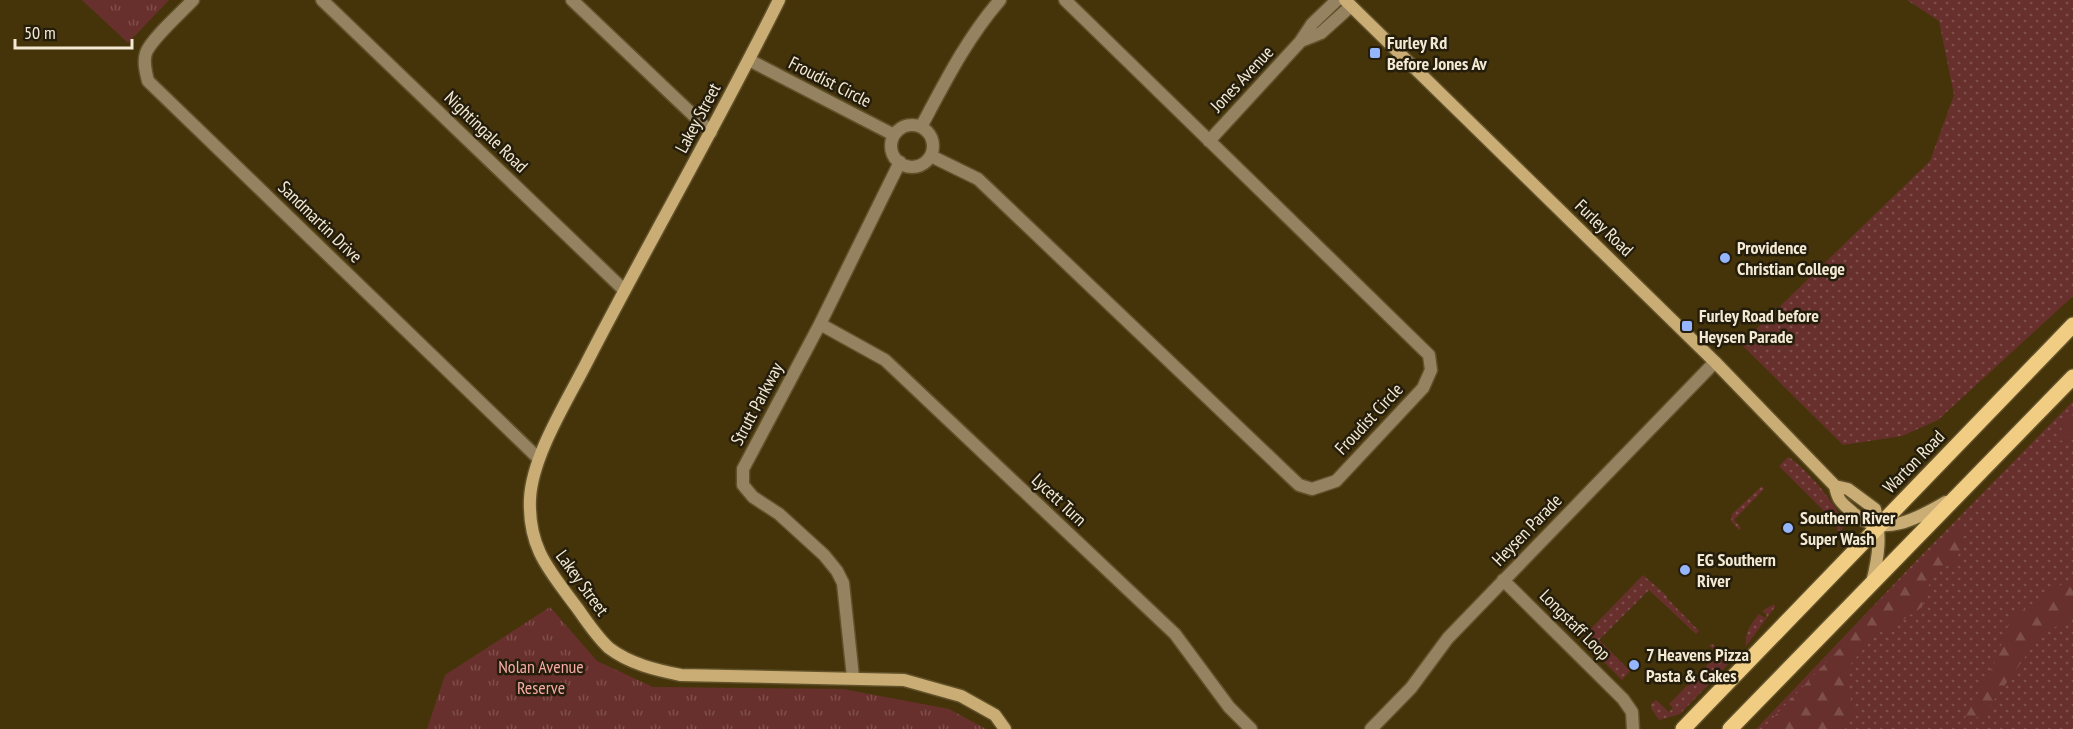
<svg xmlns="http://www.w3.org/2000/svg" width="2073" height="729" viewBox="0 0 2073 729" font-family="'PT Sans Narrow',sans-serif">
  <defs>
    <pattern id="grass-dots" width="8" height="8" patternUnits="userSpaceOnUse" patternTransform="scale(1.5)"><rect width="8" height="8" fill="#68302d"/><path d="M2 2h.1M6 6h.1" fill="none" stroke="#7e4e4b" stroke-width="1.8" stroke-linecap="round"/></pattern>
    <pattern id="forest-firs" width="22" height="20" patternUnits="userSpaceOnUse" patternTransform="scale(1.5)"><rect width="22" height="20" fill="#68302d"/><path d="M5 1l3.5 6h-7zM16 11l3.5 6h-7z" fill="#7e4e4b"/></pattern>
    <pattern id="park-tufts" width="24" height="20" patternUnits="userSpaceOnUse" patternTransform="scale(1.5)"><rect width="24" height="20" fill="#68302d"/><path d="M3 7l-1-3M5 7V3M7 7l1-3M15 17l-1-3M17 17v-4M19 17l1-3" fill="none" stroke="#7e4e4b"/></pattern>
  </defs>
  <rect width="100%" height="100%" fill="#45340a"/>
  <!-- grass -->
  <path fill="url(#grass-dots)" d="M1907,0h166v296l-135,124 -36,16 -59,9 -102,-101 189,-183 24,-66 -15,-74z
    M2073,401v328h-317l157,-165z
    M1788,457c14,7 51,49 54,65 1,5 0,10 -2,14l-5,-14 -56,-56z
    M1762,486l2,3 -30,31 7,8 -2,2 -8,-9 1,-7z
    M1643,575l24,21v2l32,33 -3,3 -47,-44 -50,50 31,31 -8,9 -41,-41z
    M1774,604l1,3 -29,39c-2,-13 5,-22 13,-32l6,4 2,-3 -5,-4z
    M1712,644l12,9 5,10 -49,51 -21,6 -8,-12v-4l5,-4 13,12 4,-4 -4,-4 49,-50 -9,-9z"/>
  <!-- forest -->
  <path fill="url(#forest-firs)" d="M2073,414v20l-6,6 -9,1 4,-14z
    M1960,524l4,21 -10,17 -22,13 -10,32 -22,15 -23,12 -30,34v19l8,24 -10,18h-83z
    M2073,577v36l-38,30 -51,71 -13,6 -6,-2 29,-54 17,-46z"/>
  <!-- park -->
  <path fill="url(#park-tufts)" d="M82,0h87l-41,43z
    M550,607l47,54 56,26 190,2 106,20 37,20h-559l18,-54z"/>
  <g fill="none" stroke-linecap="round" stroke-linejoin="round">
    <!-- street casing -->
    <g stroke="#61512a" stroke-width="15">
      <path id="street" d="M193,0c-11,12 -42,39 -47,53 -3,9 0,20 2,28l390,377
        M322,0l302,290
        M572,0l139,132
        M1301,41l20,-8 30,-27
        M749,60l145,75
        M891 146a21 21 0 1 1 42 0a21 21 0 1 1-42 0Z
        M921,127c24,-45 46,-89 79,-127
        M1209,141l91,-99 12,-18 25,-24
        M931,156l47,23 321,306 13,4 24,-8 87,-93 8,-18 -2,-15 -364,-355
        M820,324l65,36 290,274 54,73 22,22
        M1503,580l120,119 9,13 1,17
        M853,677l-10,-94 -6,-12 -13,-16 -45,-41 -26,-17 -10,-12v-16l77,-145 80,-162
        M1371,729l40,-41 37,-50 267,-276"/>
    </g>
    <!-- secondary casing -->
    <g stroke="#61512a" stroke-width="15">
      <path id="secondary" d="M779,0c-60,121 -128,238 -190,358 -20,40 -57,97 -59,141 -2,50 20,72 48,110 9,13 19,28 31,39 21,16 47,22 72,27l223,5 57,16 34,19 10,14
        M1345,0l370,362 120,124 13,3 27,20c6,26 4,47 -3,73
        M1835,486c3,15 6,16 17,26 29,27 65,7 94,-10"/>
    </g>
    <!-- primary casing -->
    <g stroke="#61512a" stroke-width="18">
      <path id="primary" d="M1683,729l390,-404
        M1730,729l343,-352"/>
    </g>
    <!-- street -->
    <use href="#street" stroke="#948260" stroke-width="12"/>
    <!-- secondary -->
    <use href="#secondary" stroke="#c9ad74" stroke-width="12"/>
    <!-- primary -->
    <use href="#primary" stroke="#f1cd83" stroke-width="15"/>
  </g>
  <!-- markers -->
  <g fill="#95b6fd" stroke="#251d0c" stroke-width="2">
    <rect x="1369" y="47" width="12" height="12" rx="3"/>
    <circle cx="1725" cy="258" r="6"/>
    <rect x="1681" y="320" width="12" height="12" rx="3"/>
    <circle cx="1788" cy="528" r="6"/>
    <circle cx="1685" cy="570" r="6"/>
    <circle cx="1634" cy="665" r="6"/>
  </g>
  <g text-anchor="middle" stroke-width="5" stroke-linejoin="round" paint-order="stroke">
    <!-- poi labels -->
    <g font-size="18" font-weight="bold" fill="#f4ead4" stroke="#251d0c" text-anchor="start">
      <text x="1387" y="49">Furley Rd<tspan x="1387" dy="21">Before Jones Av</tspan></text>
      <text x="1737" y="254">Providence<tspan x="1737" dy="21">Christian College</tspan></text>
      <text x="1699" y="322">Furley Road before<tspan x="1699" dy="21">Heysen Parade</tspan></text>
      <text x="1800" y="524">Southern River<tspan x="1800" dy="21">Super Wash</tspan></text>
      <text x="1697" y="566">EG Southern<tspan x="1697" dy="21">River</tspan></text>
      <text x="1646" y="661">7 Heavens Pizza<tspan x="1646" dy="21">Pasta &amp; Cakes</tspan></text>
    </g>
    <!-- street labels -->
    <g font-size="18" fill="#f4ead4" stroke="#251d0c">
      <text transform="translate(1242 79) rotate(-47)" y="6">Jones Avenue</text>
      <text transform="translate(830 82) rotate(27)" y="6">Froudist Circle</text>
      <text transform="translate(698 118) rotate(-62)" y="6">Lakey Street</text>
      <text transform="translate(486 132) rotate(44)" y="6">Nightingale Road</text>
      <text transform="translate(320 222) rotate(44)" y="6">Sandmartin Drive</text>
      <text transform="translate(1604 228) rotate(44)" y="6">Furley Road</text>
      <text transform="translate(757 404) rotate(-62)" y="6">Strutt Parkway</text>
      <text transform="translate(1369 419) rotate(-47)" y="6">Froudist Circle</text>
      <text transform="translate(1914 462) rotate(-46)" y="6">Warton Road</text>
      <text transform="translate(1059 500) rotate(43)" y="6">Lycett Turn</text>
      <text transform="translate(1527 530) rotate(-46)" y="6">Heysen Parade</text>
      <text transform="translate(582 583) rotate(54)" y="6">Lakey Street</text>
      <text transform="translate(1575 625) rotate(45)" y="6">Longstaff Loop</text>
    </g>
    <!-- park labels -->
    <g font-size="18" fill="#f7aba5" stroke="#251d0c">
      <text x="541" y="673">Nolan Avenue<tspan x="541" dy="21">Reserve</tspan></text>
    </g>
  </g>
  <!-- scale -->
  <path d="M15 39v9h117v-9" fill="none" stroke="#f4ead4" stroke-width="3"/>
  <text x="24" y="39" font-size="18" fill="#f4ead4" stroke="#251d0c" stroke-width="4.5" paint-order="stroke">50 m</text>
</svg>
